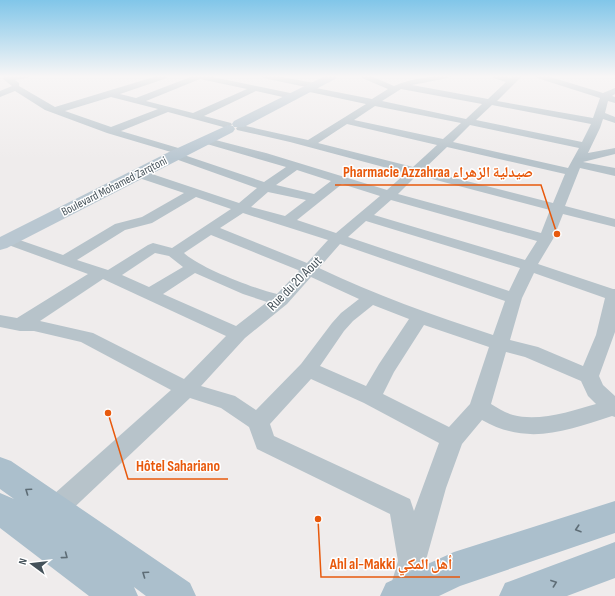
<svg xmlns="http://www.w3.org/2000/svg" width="615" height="596" viewBox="0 0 615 596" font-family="'Sofia Sans Condensed','Noto Naskh Arabic',sans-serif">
  <rect width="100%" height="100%" fill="#efecec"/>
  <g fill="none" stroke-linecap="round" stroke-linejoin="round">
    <!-- street -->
    <path fill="#b7c3ca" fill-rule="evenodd" d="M12,76h17l-1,2 -13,2 4,3v3l36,21 102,-31h11l-1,2 -47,16 16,4 57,-22h15l87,18 2,2 -2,2 -3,1 -36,-8 -52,25 27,7 1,2 -5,3 -59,-16 -47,19 64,19 2,2 -3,3 80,27 22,-15 -86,-25 -1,-2 5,-3 62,16 121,37 19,-17 -116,-31 -53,-12 -1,-2 5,-3 67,15 58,-36 -61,-13 -1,-2 2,-2 -43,-9 -1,-2h15l37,7 4,3 -2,2 56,11 16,-10 -26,-11 -1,-2h10l23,10c18,-8 39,-10 58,-10l-4,2 -36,7 76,14 18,-17 -13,-4 -1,-2h11l8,2 2,-2h9l-25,25 96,17 7,-20 -63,-20 -1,-2h11l56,17 12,-5v6l-3,2 3,1v6l-7,-2 -3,12 10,4v6l-12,-4 -3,9 -12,25 27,-5v6l-32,8 32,6v8l-35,-8 -15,38 50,13v8l-52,-13 -10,25 -15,25 75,25h2v43l-16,44 4,9 12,11v21l-3,-1c-47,15 -84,30 -130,4l-20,24 -16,44 -30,108 -28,-1 10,-34 -8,-47 -133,-65 -8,-22 -28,-19 -31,-10 -127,120 -9,4 -9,-4 -4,-8 4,-8 126,-112 -90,-48 -47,-11h-14l-20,-4v-12l17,3 71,-44 -85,-31 -2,-3 2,-3 5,-1 55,19 52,-31 27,-7 42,-24 -48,-16 -2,-3 2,-3 4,-1 99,33 18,-15 -87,-31 -2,-2 3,-3 -64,-19 -62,-23 -30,-19 -15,6v-6l12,-5 -9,-7 1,-2zM200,79l47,10 -54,24 -47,-12zM401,89l81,15 -16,15 -84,-18zM111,97l47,12 -47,18 -46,-16zM492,105l99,19 -9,18 -106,-22zM375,106l86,17 -18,16 -89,-19zM347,124l90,21 -24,22 -95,-24zM470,125l109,23 -11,20 -115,-26zM447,147l118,27 -12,29 -130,-33zM297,170l34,11 -17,13 -38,-9zM417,175l133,35 -9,23 -143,-39zM342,184l38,12 -44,37 -39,-13zM268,192l38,8 -21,16 -34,-9zM196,197l35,12 -59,39 -19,-5 -5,2 -40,25 -31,-10 48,-30 27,-7zM391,200l146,41 -12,19 -151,-45zM243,213l85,27 -21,23 -87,-35zM366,221l154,47 -11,23 -161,-54zM211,235l87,35 1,1 -22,23c-22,-5 -77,-26 -93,-41zM340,244l165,57 -12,34c-60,-20 -118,-40 -174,-67zM155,253l14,3 14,11 -34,20 -27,-12zM195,273l48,21 24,8 -31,24 -73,-32zM534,273l71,25 -9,37 -13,31 -45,-19 -28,-7 12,-42zM311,277l48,22 -18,14 -9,10 -31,41 -45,46 -21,-14 -34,-10 44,-48 42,-34zM103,279l123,57 -42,43 -91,-46 -53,-12zM373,305l36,14 -30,45 -13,22 -46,-20 24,-35 9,-10zM424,325l65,22 -19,57 -21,23 -66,-33 11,-22zM506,352l19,5 56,24 7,15 8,8c-24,7 -57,18 -83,11 -8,-2 -15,-7 -22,-11zM311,379l53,24 75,40 -25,68 -4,-12 -136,-63 -4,-12z"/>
    <!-- secondary -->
    <path fill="#b9c7d1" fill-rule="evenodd" d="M325,76h13l-1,2 -93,49h-10l-2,-3 2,-3z
      M228,125l5,1 2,3 -2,3 -226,116 -7,2v-13l169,-85z"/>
    <!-- primary -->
    <path fill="#abbfcc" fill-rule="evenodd" d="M0,457l11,4 179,122 6,13h-50l-12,-9 4,9h-49l-89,-68v-35l14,6 -14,-10z
      M615,501v32l-155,53 -21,10h-59l6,-13 68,-31z
      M615,542v36l-48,18h-68l6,-13z"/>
  </g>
  <!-- one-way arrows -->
  <defs><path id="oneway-chevron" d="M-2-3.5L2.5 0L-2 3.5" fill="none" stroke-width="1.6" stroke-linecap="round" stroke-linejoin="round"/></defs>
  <g stroke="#5e6d76">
    <use href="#oneway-chevron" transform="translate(28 491) rotate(-145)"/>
    <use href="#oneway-chevron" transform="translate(578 529) rotate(162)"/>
    <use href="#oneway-chevron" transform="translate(65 556) rotate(37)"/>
    <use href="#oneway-chevron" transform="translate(145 574) rotate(-145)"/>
    <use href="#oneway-chevron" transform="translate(554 583) rotate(-20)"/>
  </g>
  <!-- sky -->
  <linearGradient id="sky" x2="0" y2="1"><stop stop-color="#81c6e9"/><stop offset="0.48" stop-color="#f8f6f6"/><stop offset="1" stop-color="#f8f6f6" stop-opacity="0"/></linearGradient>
  <rect width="615" height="159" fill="url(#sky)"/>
  <g text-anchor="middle" stroke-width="3" stroke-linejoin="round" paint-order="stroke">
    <!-- far-street labels -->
    <g font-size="12" fill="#45525a" stroke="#fff">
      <text transform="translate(114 186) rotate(-27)" y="4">Boulevard Mohamed Zarqtoni</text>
    </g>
    <!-- street labels -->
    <g font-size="14" fill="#45525a" stroke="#fff">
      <text transform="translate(294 283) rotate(-45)" y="5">Rue du 20 Aout</text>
    </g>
  </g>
  <!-- callouts -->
  <path fill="none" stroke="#e8590c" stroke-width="1.5" d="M557 234L541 185H335M108 413L128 479H228M318 519L321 577H460"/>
  <g fill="#e8590c" stroke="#fff" stroke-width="1.5">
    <circle cx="557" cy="234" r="4"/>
    <circle cx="108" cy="413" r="4"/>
    <circle cx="318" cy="519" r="4"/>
  </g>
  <g font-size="15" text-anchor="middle" font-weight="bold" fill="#e8590c" stroke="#fff" stroke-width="3" stroke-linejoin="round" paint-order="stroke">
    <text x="438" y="177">Pharmacie Azzahraa صيدلية الزهراء</text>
    <text x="178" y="471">Hôtel Sahariano</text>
    <text x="391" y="569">Ahl al-Makki أهل المكي</text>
  </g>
  <!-- north arrow -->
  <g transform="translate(32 564) rotate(285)" stroke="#ffffff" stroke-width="3" paint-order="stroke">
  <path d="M0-3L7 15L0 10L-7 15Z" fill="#45525a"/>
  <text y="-6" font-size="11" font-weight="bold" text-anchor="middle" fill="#45525a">N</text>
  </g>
</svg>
